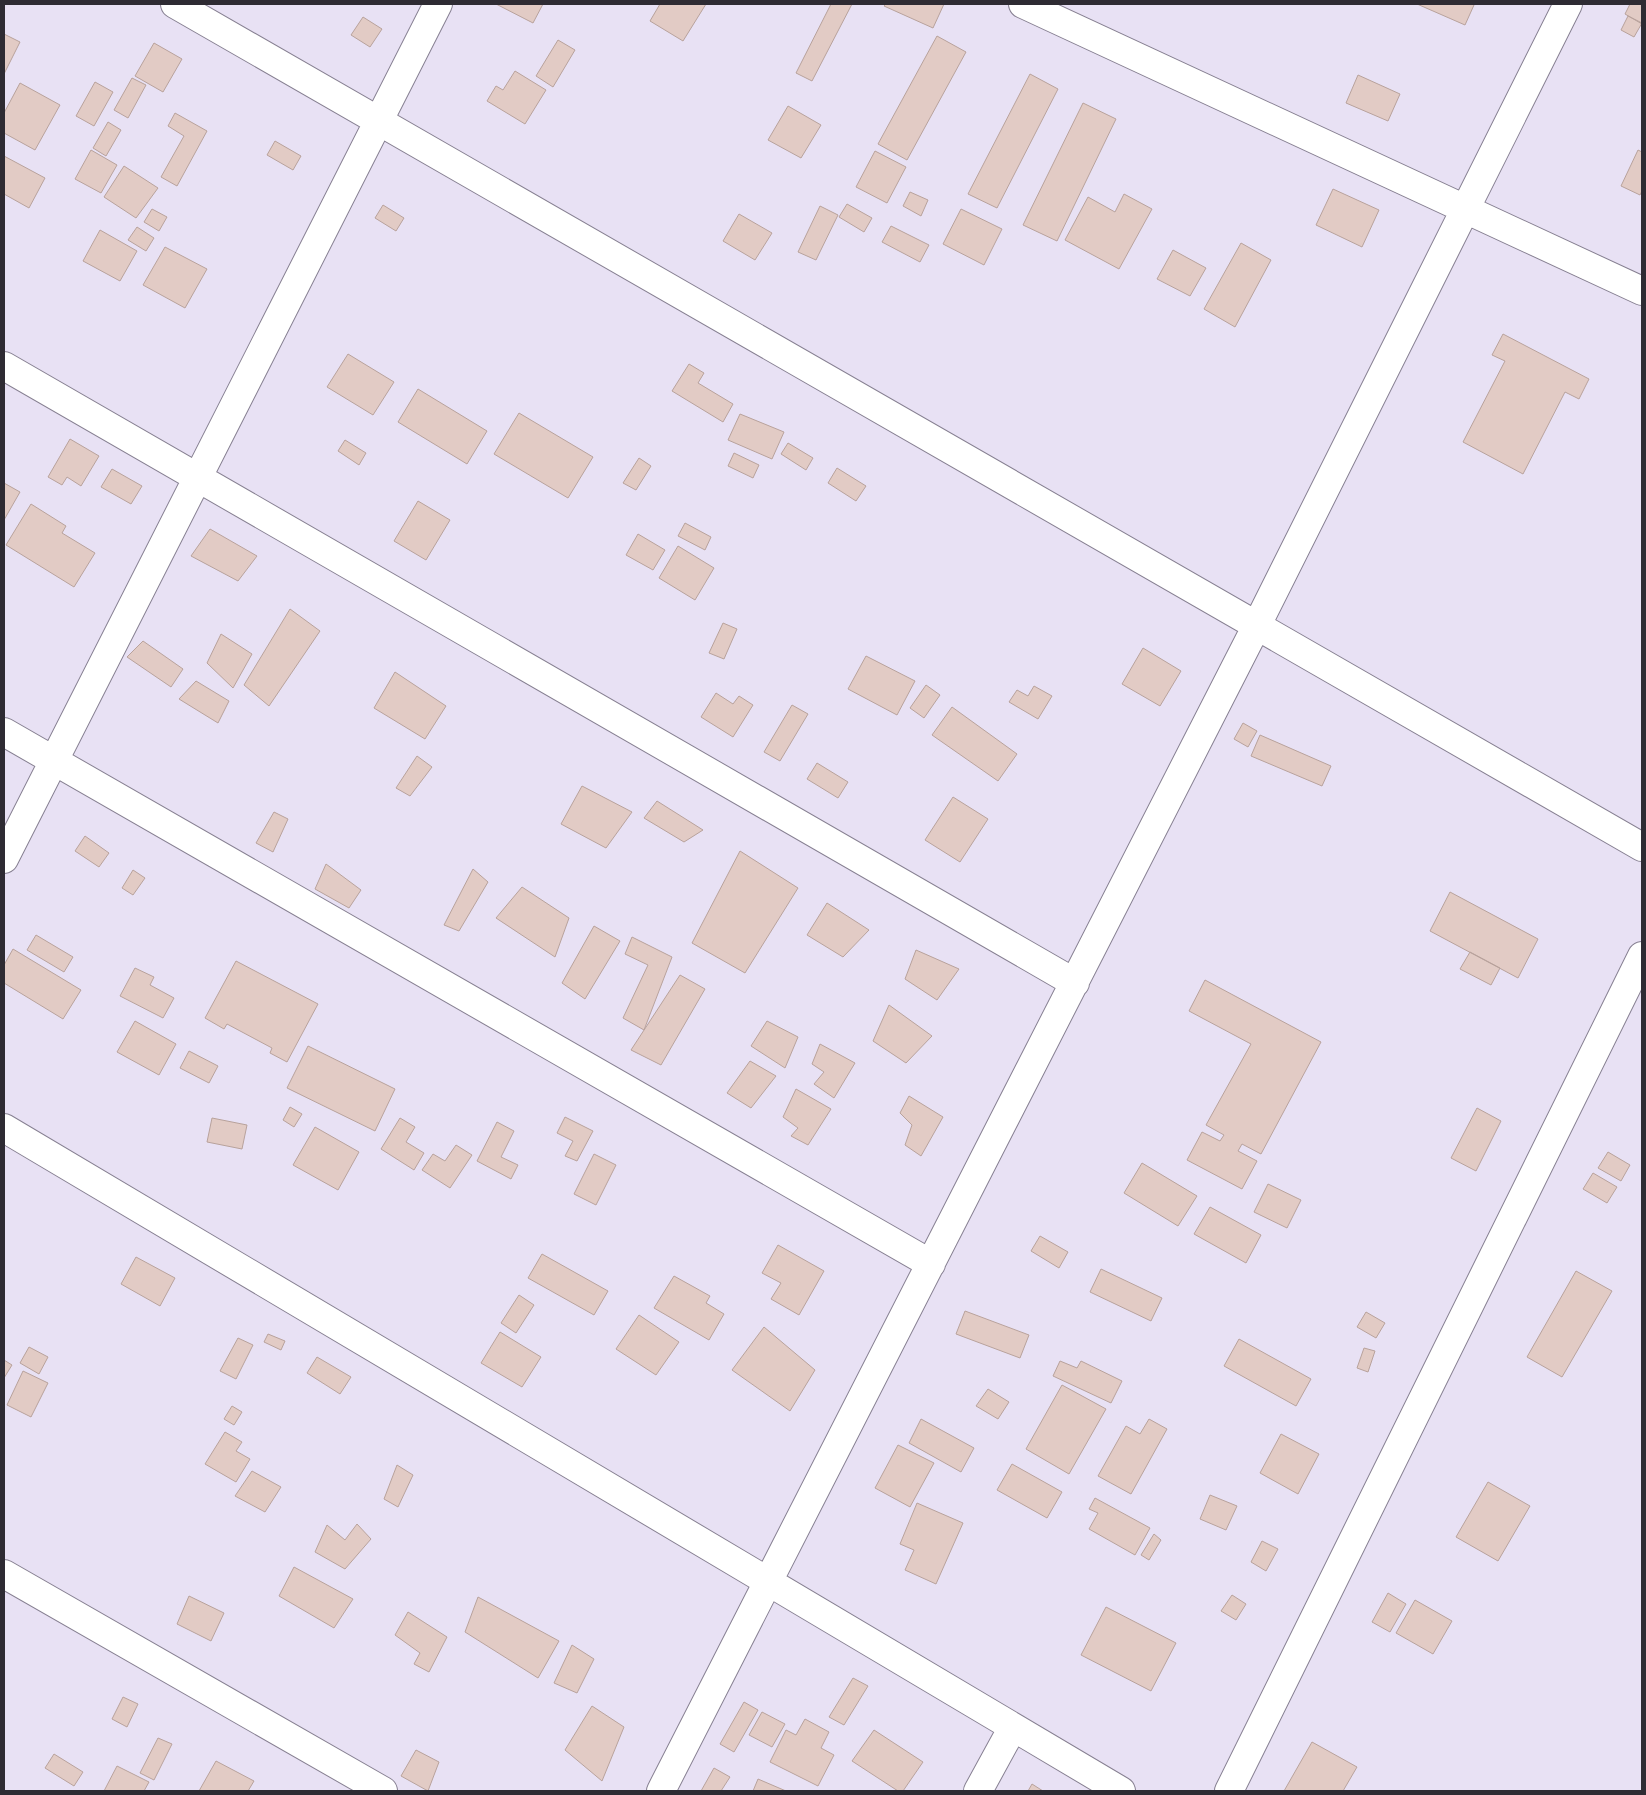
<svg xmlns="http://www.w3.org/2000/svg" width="1646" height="1795" viewBox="0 0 1646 1795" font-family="'Source Sans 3',sans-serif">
  <rect width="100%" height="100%" fill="#e8e1f4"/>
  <!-- building -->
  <path fill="#e2cbc5" stroke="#b8a29c" d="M496,4h47l-10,19z
    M660,4h46l-23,37 -33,-20z
    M831,4h21l-40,77 -16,-8z
    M886,4h58l-11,24 -49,-22z
    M1417,4h54l3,1 -9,20z
    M1630,4h12v20l-17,-10z
    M1628,16l14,7 -8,14 -13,-7z
    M363,17l19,12 -12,18 -19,-12z
    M4,34l16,8 -16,32z
    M937,36l29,16 -59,108 -29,-16z
    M558,40l17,10 -22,37 -17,-11z
    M154,43l28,16 -19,33 -28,-16z
    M515,71l31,19 -21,34 -38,-23 9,-15 7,4z
    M1030,74l28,15 -61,119 -29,-14z
    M1358,75l42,19 -12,27 -42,-18z
    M132,78l14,7 -18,33 -14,-8z
    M95,82l18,10 -19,34 -18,-10z
    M20,83l40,22 -25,45 -31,-17v-20z
    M1083,103l33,16 -59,122 -34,-16z
    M788,106l33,19 -20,33 -33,-18z
    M175,113l32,18 -30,55 -16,-9 23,-41 -16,-10z
    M108,122l13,8 -15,26 -13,-8z
    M275,141l26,15 -8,14 -26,-15z
    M91,150l26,15 -16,28 -26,-14z
    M1638,150l4,2v39l-2,4 -19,-9z
    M875,151l31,16 -19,36 -31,-16z
    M4,156l41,22 -16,30 -25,-14z
    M124,166l34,22 -22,30 -32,-21z
    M1333,189l46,21 -17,37 -46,-22z
    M910,192l18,8 -7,16 -18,-10z
    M1124,194l28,15 -33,60 -54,-29 23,-43 27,15z
    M847,204l25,14 -8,14 -25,-15z
    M383,205l21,13 -8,13 -21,-13z
    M820,206l18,9 -22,45 -18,-8z
    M152,209l15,8 -8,14 -15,-9z
    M961,209l41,20 -18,36 -41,-21z
    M739,214l33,19 -17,27 -32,-19z
    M891,226l38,19 -9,17 -38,-20z
    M137,227l17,11 -8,13 -18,-11z
    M100,230l37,21 -17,30 -37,-20z
    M1241,243l30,17 -36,67 -31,-18z
    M165,247l42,22 -22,39 -42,-23z
    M1173,250l33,18 -16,28 -33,-17z
    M1503,334l86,45 -10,20 -14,-7 -42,82 -60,-32 42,-81 -13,-6z
    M348,354l46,28 -21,33 -46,-28z
    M689,364l15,9 -6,10 35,21 -10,18 -51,-31z
    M418,389l69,42 -20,33 -69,-42z
    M519,413l74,44 -25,41 -74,-44z
    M740,414l44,18 -12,27 -44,-19z
    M70,439l29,17 -18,30 -14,-9 -5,8 -14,-8z
    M345,440l21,13 -7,12 -21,-14z
    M788,443l25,15 -7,12 -25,-16z
    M734,453l25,12 -6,13 -25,-12z
    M639,458l12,8 -15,24 -13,-7z
    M837,468l29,18 -10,15 -28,-18z
    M112,469l30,17 -11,18 -30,-17z
    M4,483l16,9 -16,28z
    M418,501l32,19 -24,40 -32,-19z
    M31,504l35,22 -4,7 33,20 -21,34 -68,-42z
    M685,523l26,14 -6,13 -27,-14z
    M210,529l47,27 -19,25 -47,-25z
    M638,534l27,16 -12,20 -27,-15z
    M678,546l36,22 -19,32 -36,-22z
    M290,609l30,22 -51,75 -25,-21z
    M723,623l14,6 -13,30 -15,-6z
    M221,634l31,20 -19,34 -26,-25z
    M143,641l40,28 -12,18 -44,-30z
    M1143,648l38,23 -21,35 -38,-22z
    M866,656l49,25 -18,34 -49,-26z
    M395,672l51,34 -21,33 -51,-31z
    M196,681l33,20 -11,22 -39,-24z
    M926,685l14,10 -16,23 -14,-10z
    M1034,686l18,10 -14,23 -29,-17 8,-12 11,6z
    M716,693l17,11 6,-8 14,9 -20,32 -32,-20z
    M792,705l16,9 -28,47 -16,-9z
    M952,707l65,47 -19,27 -66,-46z
    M1243,723l14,8 -9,16 -14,-8z
    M1260,735l71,31 -9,20 -71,-30z
    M417,756l15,11 -22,29 -14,-8z
    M817,763l31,19 -10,16 -31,-19z
    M582,786l50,26 -26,36 -45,-24z
    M953,797l35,22 -28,43 -35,-22z
    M657,801l46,29 -19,12 -40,-24z
    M274,812l14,7 -15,33 -17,-9z
    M85,836l24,17 -10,14 -24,-16z
    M740,851l58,37 -53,85 -53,-30z
    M326,864l35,26 -12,18 -34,-19z
    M473,869l15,13 -29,49 -15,-6z
    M133,870l12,8 -12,17 -11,-7z
    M522,887l47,31 -14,39 -59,-39z
    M1450,892l88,47 -20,39 -88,-47z
    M827,903l42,27 -26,27 -36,-22z
    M594,926l26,15 -35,58 -23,-16z
    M36,935l37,22 -9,15 -37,-22z
    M632,937l40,20 -28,73 -21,-12 25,-53 -23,-11z
    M13,949l68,41 -18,29 -59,-36v-18z
    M916,950l43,19 -22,31 -32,-21z
    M1470,952l30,16 -9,17 -31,-16z
    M236,961l82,43 -31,58 -17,-9 2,-5 -45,-24 -3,5 -19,-11z
    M135,968l19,9 -4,8 24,13 -11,20 -43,-22z
    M680,975l25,14 -44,76 -30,-15z
    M1205,980l116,62 -60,112 -19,-10 -4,7 19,10 -15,28 -55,-29 15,-28 18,9 4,-6 -18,-10 45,-81 -62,-33z
    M889,1005l43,31 -26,27 -33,-22z
    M135,1021l41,23 -17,31 -42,-23z
    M767,1021l31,16 -13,31 -34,-22z
    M820,1044l35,19 -21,35 -20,-14 10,-12 -12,-8z
    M308,1046l87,43 -20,42 -88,-43z
    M189,1051l29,15 -9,17 -29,-15z
    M750,1061l26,15 -25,32 -24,-15z
    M796,1089l35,20 -23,36 -17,-9 7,-8 -15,-11z
    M909,1096l34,21 -22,39 -16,-11 7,-20 -12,-12z
    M290,1107l12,7 -8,13 -11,-7z
    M1477,1108l24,13 -25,50 -25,-13z
    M565,1117l28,14 -16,30 -12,-5 8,-15 -16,-8z
    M212,1118l35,7 -5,24 -35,-7z
    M400,1118l15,9 -9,15 18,11 -10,17 -33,-21z
    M497,1122l17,9 -13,26 17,8 -7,14 -34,-18z
    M315,1127l44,25 -21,38 -45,-25z
    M456,1145l16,10 -22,33 -28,-18 11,-16 12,7z
    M1608,1152l22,13 -9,16 -23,-13z
    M594,1154l22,11 -20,40 -22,-11z
    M1142,1163l55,33 -19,30 -54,-33z
    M1593,1173l24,14 -10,16 -24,-14z
    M1268,1184l33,16 -14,28 -33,-16z
    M1210,1207l51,28 -15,28 -52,-29z
    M1040,1236l28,16 -9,16 -28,-17z
    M778,1245l46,26 -25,44 -28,-16 10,-16 -19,-10z
    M542,1254l66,37 -14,24 -66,-37z
    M136,1257l39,21 -15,28 -39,-22z
    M1101,1269l61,29 -11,23 -61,-29z
    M1576,1271l36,20 -50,86 -35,-20z
    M674,1276l36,20 -4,7 18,11 -15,26 -55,-32z
    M519,1295l15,10 -18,28 -15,-10z
    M965,1311l64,24 -9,23 -64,-24z
    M1366,1312l19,11 -9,15 -19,-11z
    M639,1315l40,27 -23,33 -40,-26z
    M764,1327l51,43 -25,41 -58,-41z
    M500,1332l41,25 -19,30 -41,-24z
    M268,1334l17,7 -4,9 -17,-8z
    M238,1338l15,7 -17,34 -16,-8z
    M1239,1339l72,40 -15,27 -72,-40z
    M29,1347l19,10 -9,17 -19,-11z
    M1364,1348l11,3 -7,21 -11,-4z
    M317,1357l34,20 -11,17 -33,-21z
    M4,1360l8,5 -8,13z
    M1060,1361l17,7 4,-7 41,20 -11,22 -58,-27z
    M23,1371l25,12 -17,34 -24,-12z
    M1062,1385l44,24 -37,65 -43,-25z
    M988,1389l21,13 -11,17 -22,-13z
    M232,1406l10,6 -8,13 -10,-6z
    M921,1419l53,29 -13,24 -52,-29z
    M1149,1419l18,10 -36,65 -33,-18 28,-50 14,8z
    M225,1432l17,10 -6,9 14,8 -14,23 -31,-18z
    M1281,1434l38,20 -21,40 -38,-21z
    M898,1445l36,18 -24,44 -35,-19z
    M1012,1464l50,28 -15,26 -50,-28z
    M397,1465l16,10 -15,32 -14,-8z
    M252,1471l29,16 -16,25 -30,-16z
    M1488,1482l42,24 -32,55 -42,-24z
    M1210,1495l27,11 -11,24 -26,-11z
    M1095,1498l55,30 -15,27 -46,-26 9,-16 -9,-4z
    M917,1503l46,20 -27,61 -31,-14 9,-20 -14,-6z
    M357,1524l14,15 -26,30 -30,-17 12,-27 18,15z
    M1154,1534l7,6 -12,20 -8,-5z
    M1262,1541l16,8 -12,22 -15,-9z
    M294,1567l59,32 -19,29 -55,-32z
    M1388,1593l18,11 -16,28 -18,-10z
    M1232,1595l14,9 -10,16 -15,-9z
    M189,1596l35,17 -13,28 -34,-17z
    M478,1597l81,44 -21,37 -73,-46z
    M1415,1600l37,21 -19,33 -37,-21z
    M1106,1607l70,36 -25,48 -70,-36z
    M408,1612l39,25 -18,35 -15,-8 6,-11 -25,-18z
    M572,1645l22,14 -17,34 -23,-10z
    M853,1678l15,8 -24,39 -15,-8z
    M123,1697l15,7 -11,23 -15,-8z
    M744,1702l14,8 -24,42 -14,-8z
    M592,1706l32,21 -22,54 -37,-31z
    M762,1712l23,12 -13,23 -23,-12z
    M805,1719l24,13 -8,16 13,7 -16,31 -48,-24 16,-32 10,5z
    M874,1730l49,32 -20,29h-5l-46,-30z
    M158,1738l14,6 -18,36 -14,-7z
    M1312,1742l45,25 -14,24h-59z
    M416,1750l23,12 -11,29 -27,-15z
    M54,1754l29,18 -9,14 -29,-18z
    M216,1761l38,20 -6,10h-49z
    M117,1766l32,16 -5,9h-40z
    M714,1768l16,9 -9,14h-20z
    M758,1779l28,12h-33z
    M1032,1784l11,7h-15z"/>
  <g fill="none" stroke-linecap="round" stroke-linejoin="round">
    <!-- minor casing -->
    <g stroke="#878092" stroke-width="30">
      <path id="minor" d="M175,4l1467,843
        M1023,4l619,287
        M4,366l1071,617
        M4,732l927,532
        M4,859l434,-855
        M4,1128l1117,663
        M4,1574l379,217
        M661,1791l596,-1166 311,-621
        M978,1791l35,-64
        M1229,1791l413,-835"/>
    </g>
    <!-- minor -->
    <use href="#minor" stroke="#fff" stroke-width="28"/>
  </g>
  <!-- border -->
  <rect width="1646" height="1795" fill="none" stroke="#2e2b33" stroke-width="10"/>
</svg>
